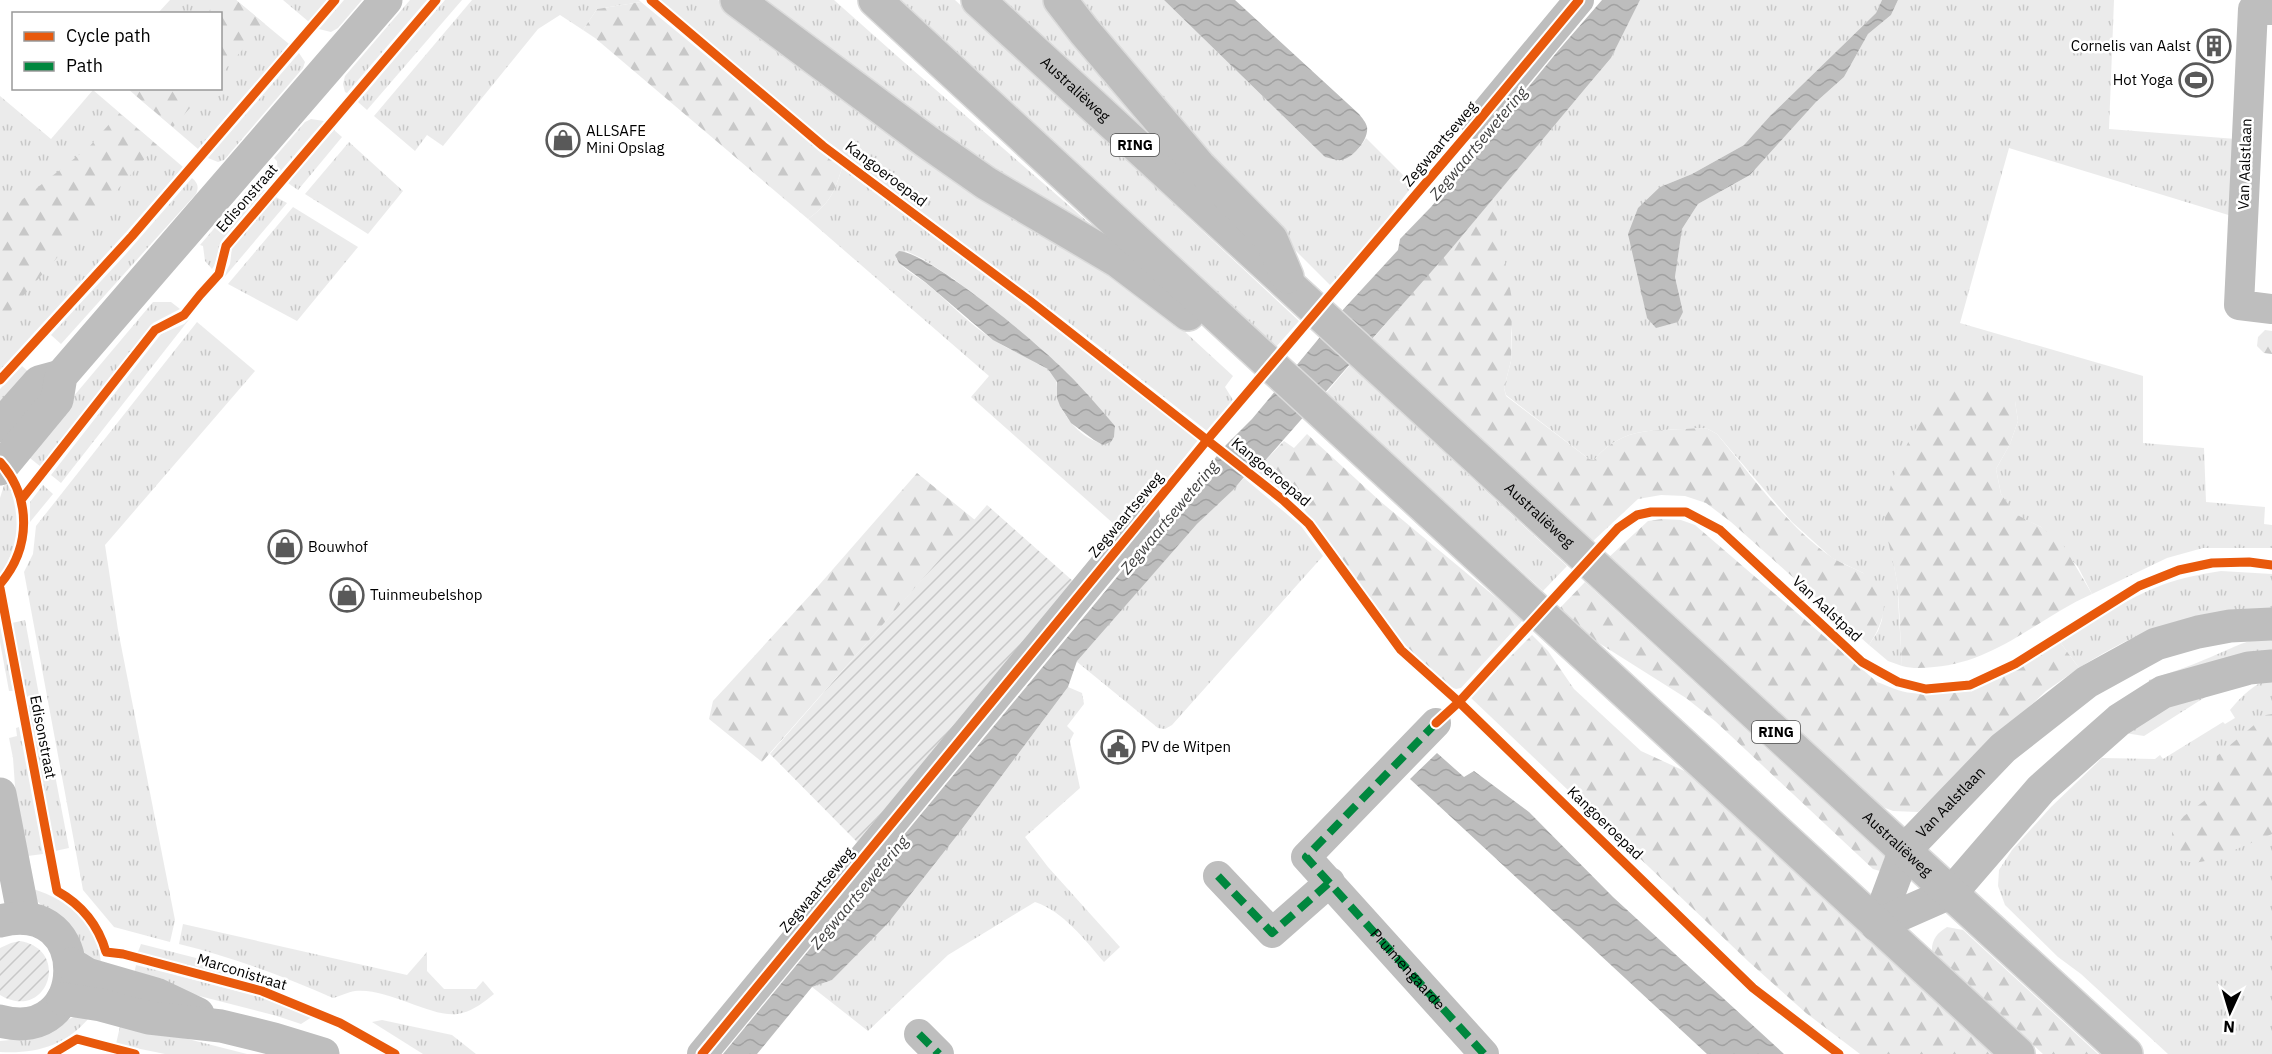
<svg xmlns="http://www.w3.org/2000/svg" width="2272" height="1054" viewBox="0 0 2272 1054" font-family="'IBM Plex Sans',sans-serif">
  <defs>
    <pattern id="grass-tufts" width="24" height="20" patternUnits="userSpaceOnUse" patternTransform="scale(1.5)"><rect width="24" height="20" fill="#ebebeb"/><path d="M3 7l-1-3M5 7V3M7 7l1-3M15 17l-1-3M17 17v-4M19 17l1-3" fill="none" stroke="#c8c8c8"/></pattern>
    <pattern id="forest-firs" width="22" height="20" patternUnits="userSpaceOnUse" patternTransform="scale(1.5)"><rect width="22" height="20" fill="#ebebeb"/><path d="M5 1l3.5 6h-7zM16 11l3.5 6h-7z" fill="#c8c8c8"/></pattern>
    <pattern id="garden-furrows" width="10" height="10" patternUnits="userSpaceOnUse" patternTransform="scale(1.5)"><rect width="10" height="10" fill="#ebebeb"/><path d="M-1 1l2-2M0 10L10 0M9 11l2-2" fill="none" stroke="#c8c8c8"/></pattern>
    <pattern id="water-waves" width="16" height="10" patternUnits="userSpaceOnUse" patternTransform="scale(1.5)"><rect width="16" height="10" fill="#bdbdbd"/><path d="M0 5q4-4 8 0t8 0" fill="none" stroke="#a1a1a1"/></pattern>
  </defs>
  <rect width="100%" height="100%" fill="#fff"/>
  <!-- grass -->
  <path fill="url(#grass-tufts)" fill-rule="evenodd" d="M170,0h66l53,44 -91,105 -70,-60 92,-1v-74l-62,-1z
    M283,0h44l-18,22z
    M344,0h18l-24,28 -7,4 -12,-3z
    M410,0h17l-80,93 -2,-1 -2,-8 2,-8z
    M445,0h17l-95,110 -9,-8z
    M472,0h167l2,2 -44,7 -14,21 -23,-15 -22,14 -95,117 -16,-11 -12,16 -41,-35z
    M659,0h59l241,177 149,90 62,51 63,58 -8,11 8,13 -26,31 -135,-106 -244,-183z
    M750,0h84l63,56 223,194 -127,-73z
    M895,0h60l344,321 -23,26z
    M1001,0h45l130,160z
    M1076,0h88l161,157c20,3 30,0 41,-19l47,47 -50,65 -33,35 -47,-47z
    M1640,0h242l-6,13 -106,103 -26,29 -52,29 -32,13 -18,107 5,24 36,-6 -8,-35 7,-48 16,-25 52,-29 66,-73 28,-25 24,-43 23,-19 7,-15h216l-5,129 127,10 -1,78 -226,-69 -49,175 183,53v67l61,5 2,54 59,5 -1,17 8,1v23h-69l-36,10 -75,36 -14,-27 -37,-40 -26,-12 -14,-21 -5,-25 14,-25 8,-23 -3,-20 -130,115 12,66 5,84 -14,-5 -19,-16 9,-14 4,-11 1,-18 -20,-29 -31,-15 -40,-36 -75,-88 -9,-5 -9,-1c-42,4 -75,-4 -105,32l-5,-1 -83,-64 -2,-7 7,-27 1,-28 -19,-135 118,-140z
    M299,53l6,9 -2,6 -79,92 -6,2 -10,-4z
    M93,90l90,77 -55,63 -128,140v-274l51,43z
    M311,119l13,2 -46,53 -1,-13 -3,-3 31,-36z
    M334,130l8,7 -44,53 -10,-7z
    M349,142l54,49 -35,43 -63,-40z
    M842,168l141,105 215,167 -74,93 -153,-136 18,-21 -181,-157c22,-16 26,-26 34,-51zM906,251l17,8 31,20 84,67 28,26 49,54 -1,11 -3,5c-20,6 -44,-20 -51,-37 -6,-14 2,-26 -13,-37 -17,-11 -37,-17 -53,-28 -24,-15 -45,-38 -67,-56 -10,-8 -24,-14 -31,-26z
    M192,178c6,5 7,9 4,16l-135,150 -10,-9 74,-80z
    M248,189l17,1 -43,50c-5,10 -4,22 -10,29l-7,-8 -2,-15 -3,-1z
    M276,197l11,6 -65,77 8,-16 2,-17z
    M293,207l65,40 -61,74 -69,-37z
    M153,302h18l9,7 -27,14 -112,144 -16,-13z
    M191,317l-130,166 -10,-8 110,-141 23,-10z
    M197,322l58,49 -150,174 13,85 57,290 -5,22 -56,-15 -31,-37 -59,-318 9,-18 3,-28z
    M1350,365l217,201 -24,25 -217,-198z
    M22,366l11,10 -33,40v-27z
    M1244,478l57,48 22,30 -151,169 -7,4 -7,-1 -82,-67 121,-137z
    M5,482h3c13,34 12,63 -8,94v-78z
    M43,485l10,9 -23,28v-20z
    M2221,571l51,3v39c-18,0 -38,-1 -56,1 -49,5 -95,27 -137,54l-19,-26c33,-19 66,-44 102,-57 19,-7 39,-11 59,-14z
    M25,620l14,75 -13,2 -14,-74z
    M0,626l13,65h-4l-9,-49z
    M2272,636v20l-121,28 -2,-4c19,-7 39,-13 57,-21 25,-10 38,-19 66,-23z
    M2272,678v376h-104l-87,-80 -23,-17 -53,-52 -7,-19 1,-16 13,-20 39,-43 51,-49 53,1 5,-4 3,4 60,-37 2,2 10,-6 -5,-8c12,-14 24,-27 42,-32z
    M1068,687l14,6 2,11 -17,22 7,7 -4,8 10,47 -55,49 23,30 72,80 -16,15c-20,-23 -40,-50 -69,-60l-87,53 -80,76 -56,-44 20,-7 130,-151z
    M2210,694l-66,42 -19,-3 51,-31z
    M41,702l28,146 -14,3 -27,-146z
    M19,727l24,127 -23,3 -7,-99 -4,-20 8,-2 -1,-8z
    M33,889c36,11 68,37 68,78l-12,-7 -12,-20 -41,-40z
    M183,924l224,51 20,-23v19l17,18h32l7,-8 11,13c-10,8 -20,16 -32,19 -27,8 -73,-26 -107,-22 -7,1 -15,5 -22,7 -50,-22 -101,-41 -154,-54z
    M141,944l63,16 61,19 -3,7 -124,-34z
    M136,965l125,32 51,20 -11,7 -24,-8 -144,-37z
    M87,1016l2,2c-24,28 -53,36 -89,34v-11l21,-2 53,-22z
    M382,1020l70,15 24,19h-53l-51,-32z
    M121,1022l126,32h-82l-49,-10z"/>
  <!-- forest -->
  <path fill="url(#forest-firs)" d="M219,0h17l29,24 -44,50 -1,-60 -13,-1z
    M641,2l201,166c-8,25 -12,35 -34,51l-213,-181 -12,-8 14,-21z
    M141,89v-1l66,1 -34,38 -38,-32z
    M119,113l38,32 -157,177v-105l89,-70z
    M1493,198l19,101 -1,62 -7,27 2,8 83,63 5,1c30,-36 63,-28 105,-32l9,1 9,5c34,41 70,92 113,122 16,12 39,14 50,33 10,18 -1,41 -11,56l-138,-123 -25,-19 -21,-7 -24,-1 -23,4 -47,44 -220,-202z
    M2265,330l7,1v23l-8,-1 -7,-7 1,-9z
    M1955,385l41,3 19,13 3,20 -8,23 -14,25 5,25 14,20 26,13 21,16 30,51c-54,24 -96,68 -158,73 -11,1 -21,2 -32,-1 -2,-28 -2,-56 -5,-83 -2,-20 -13,-50 -12,-68 3,-38 36,-113 70,-130z
    M1307,434l74,68 142,118 -62,68 -5,1 -8,-3 -44,-42 -101,-136 -51,-41 4,-4 6,1 22,-23 10,7z
    M917,473l58,47 -213,242 -53,-43 4,-18 100,-109z
    M1662,519l19,1 14,5 182,157c11,4 23,10 35,11 53,7 104,-27 148,-51l19,26 -33,23 -128,121 -25,-1 -13,-5 -272,-248 40,-37z
    M1585,582l300,275 -5,14 -7,-2 -158,-148 -29,-23 -103,-65 -24,-24z
    M1532,635l16,16 26,38 67,62 50,23 304,280h-135l-54,-41 -57,-51 -279,-265z
    M2272,714v120l-61,26 -17,3 -14,-3 -8,-10v-19l12,-15 20,-15 9,-11 4,-34 49,-41z
    M1947,927l16,3 135,124h-55l-111,-101c-1,-13 5,-20 15,-26z"/>
  <!-- garden -->
  <path fill="url(#garden-furrows)" d="M987,505l87,77 -217,260 -87,-88z
    M20,941c52,9 27,82 -20,54v-47l11,-5z"/>
  <!-- water -->
  <path fill="url(#water-waves)" d="M1164,0h71l124,114c3,4 7,8 8,13 2,12 -14,32 -27,33 -4,0 -10,-2 -15,-3z
    M1602,0h38l-29,58 -22,26 -143,171 -184,209 -6,-1 -23,27 -36,34 -120,137 -9,26 -106,142 -74,94 -56,57 -20,7 -55,67h-34l503,-609 26,-26 88,-106 58,-63 2,-11 31,-32 126,-155z
    M1882,0h16l-7,15 -23,19 -24,43 -28,25 -66,73 -52,29 -16,25 -7,48 8,35 -5,10 -22,6 -9,-10 -19,-84 10,-26 22,-21 32,-13 52,-29 26,-29 106,-103z
    M899,251c31,2 134,89 160,114 20,19 38,40 56,61l-1,11 -3,5 -8,3 -9,-5 -23,-17 -11,-17 -3,-8v-16l-9,-13 -55,-29 -68,-58 -26,-19 -4,-8z
    M1437,753l27,24 10,-6 55,41 84,85 171,157h-77l-297,-275z"/>
  <g fill="none" stroke-linecap="round" stroke-linejoin="round">
    <!-- primary casing -->
    <g stroke="#dbdbdb" stroke-width="36">
      <g id="primary">
        <path d="M737,0l189,141 60,42 132,78 70,53"/>
        <path d="M875,0l1143,1054"/>
        <path id="s2" d="M978,0l1148,1054"/>
        <path d="M1060,0l24,31 115,135 72,73 16,38"/>
      </g>
    </g>
    <!-- minor -->
    <path stroke="#bebebe" stroke-width="30" d="M2272,10l-19,-1 -14,296 33,4
      M1476,124l103,-124
      M1436,723l-130,134 178,197
      M1218,876l54,57 58,-51
      M919,1034l20,20
      M702,1054l443,-538"/>
    <!-- tertiary -->
    <g stroke="#bebebe" stroke-width="33">
      <path d="M0,426l39,-44 22,-6"/>
      <path d="M0,469l57,-69 4,-24 325,-376"/>
      <path d="M0,794l24,124"/>
      <path d="M0,921c95,-25 91,126 0,100"/>
      <path id="s1" d="M1877,925l28,-75 98,-102 84,-66 69,-38 42,-12 32,-6 42,-2"/>
      <path d="M1877,925l75,-33 89,-103 78,-69 44,-28 86,-24 23,-2"/>
      <path d="M71,964l16,10 69,20 42,20"/>
      <path d="M63,999l38,6 48,13 72,8 53,13 49,15"/>
    </g>
    <!-- primary -->
    <use href="#primary" stroke="#bebebe" stroke-width="33"/>
    <!-- quiet -->
    <g stroke="#00873e" stroke-width="8" stroke-dasharray="15 8" stroke-linecap="butt">
      <path id="s3" d="M1436,723l-130,134 178,197"/>
      <path d="M1218,876l54,57 58,-51"/>
      <path d="M919,1034l20,20"/>
    </g>
    <!-- cycleway casing -->
    <g stroke="#fff" stroke-width="13">
      <path id="cycleway" d="M651,0l172,146 207,155 253,199 26,24 92,126 58,52 294,286 86,66
        M0,380l132,-144 203,-236
        M0,462c32,36 31,86 0,122
        M21,500l134,-170 29,-15 16,-20 19,-21 7,-28 210,-246
        M0,588l57,303c25,14 41,33 49,61l17,2 139,37 78,32 55,31
        M1436,723l23,-21 159,-174 19,-13 14,-3h35l34,18 142,132 36,20 28,7 44,-4 45,-21 124,-78 40,-16 33,-7 37,-1 23,3
        M52,1054l25,-15 58,15
        M702,1054l506,-615 268,-315 103,-124"/>
    </g>
    <!-- cycleway -->
    <use href="#cycleway" stroke="#e8590c" stroke-width="9"/>
  </g>
  <!-- icons -->
  <defs>
    <g id="building-ring" transform="scale(1.725)"><circle r="9.5" fill="#fff" stroke="#595959" stroke-width="1.5"/><path d="M-4-6H4V6H1V3H-1V6H-4ZM-2.5-4.3h1.7v1.8h-1.7ZM.8-4.3h1.7v1.8H.8ZM-2.5-1h1.7V.8h-1.7ZM.8-1h1.7V.8H.8Z" fill="#595959"/></g>
    <g id="stadium-ring" transform="scale(1.725)"><circle r="9.5" fill="#fff" stroke="#595959" stroke-width="1.5"/><path d="M0-5a6.5 5 0 1 0 0 10a6.5 5 0 1 0 0-10ZM-3.5-1.8h7v3.6h-7Z" fill="#595959"/></g>
    <g id="shop-ring" transform="scale(1.725)"><circle r="9.5" fill="#fff" stroke="#595959" stroke-width="1.5"/><path d="M-5-2.5h2.3a2.7 3.5 0 0 1 5.4 0H5L5.5 6h-11ZM-1.5-2.5h3a1.5 2.3 0 0 0-3 0Z" fill="#595959"/></g>
    <g id="civic-ring" transform="scale(1.725)"><circle r="9.5" fill="#fff" stroke="#595959" stroke-width="1.5"/><path d="M-.6-6.5H3V-4.5H.6V-3L4-1V1h2V6H-6V1h2V-1L-.6-3ZM-1.2 2.5V6h2.4V2.5Z" fill="#595959"/></g>
  </defs>
  <g fill-rule="evenodd">
    <use href="#building-ring" x="2214" y="46"/>
    <use href="#stadium-ring" x="2196" y="80"/>
    <use href="#shop-ring" x="563" y="140"/>
    <use href="#shop-ring" x="285" y="547"/>
    <use href="#shop-ring" x="347" y="595"/>
    <use href="#civic-ring" x="1118" y="747"/>
  </g>
  <g text-anchor="middle" stroke-width="5" stroke-linejoin="round" paint-order="stroke">
    <!-- shield labels -->
    <g fill="#fff" stroke="#4c4c4c" stroke-width="1.5">
      <rect x="1111" y="134" width="48" height="22" rx="4.5"/>
      <rect x="1752" y="721" width="48" height="22" rx="4.5"/>
    </g>
    <g font-size="14" font-weight="bold" fill="#000">
      <text x="1135" y="150">RING</text>
      <text x="1776" y="737">RING</text>
    </g>
    <!-- poi labels -->
    <g font-size="15" fill="#000" stroke="#fff" text-anchor="start">
      <text x="2191" y="51" text-anchor="end">Cornelis van Aalst</text>
      <text x="2173" y="85" text-anchor="end">Hot Yoga</text>
      <text x="586" y="136">ALLSAFE<tspan x="586" dy="17">Mini Opslag</tspan></text>
      <text x="308" y="552">Bouwhof</text>
      <text x="370" y="600">Tuinmeubelshop</text>
      <text x="1141" y="752">PV de Witpen</text>
    </g>
    <!-- street labels -->
    <g font-size="15" fill="#000" stroke="#fff">
      <text dy="5" stroke="none"><textPath href="#s2" startOffset="132">Australiëweg</textPath></text>
      <text transform="translate(1440 144) rotate(-50)" y="5">Zegwaartseweg</text>
      <text transform="translate(2245 164) rotate(-88)" y="5">Van Aalstlaan</text>
      <text transform="translate(886 174) rotate(37)" y="5">Kangoeroepad</text>
      <text transform="translate(247 198) rotate(-49)" y="5">Edisonstraat</text>
      <text transform="translate(1271 472) rotate(40)" y="5">Kangoeroepad</text>
      <text transform="translate(1126 515) rotate(-50)" y="5">Zegwaartseweg</text>
      <text dy="5" stroke="none"><textPath href="#s2" startOffset="762">Australiëweg</textPath></text>
      <text transform="translate(1827 609) rotate(43)" y="5">Van Aalstpad</text>
      <text transform="translate(43 737) rotate(79)" y="5">Edisonstraat</text>
      <text dy="5" stroke="none"><textPath href="#s1" startOffset="146">Van Aalstlaan</textPath></text>
      <text transform="translate(1605 823) rotate(44)" y="5">Kangoeroepad</text>
      <text dy="5" stroke="none"><textPath href="#s2" startOffset="1248">Australiëweg</textPath></text>
      <text transform="translate(817 890) rotate(-50)" y="5">Zegwaartseweg</text>
      <text dy="5" stroke="none"><textPath href="#s3" startOffset="338">Pruimengaarde</textPath></text>
      <text transform="translate(242 972) rotate(17)" y="5">Marconistraat</text>
    </g>
    <!-- water labels -->
    <g font-size="16" font-style="italic" fill="#424242" stroke="#fff">
      <text transform="translate(1478 143) rotate(-50)" y="6">Zegwaartsewetering</text>
      <text transform="translate(1169 517) rotate(-50)" y="6">Zegwaartsewetering</text>
      <text transform="translate(859 892) rotate(-50)" y="6">Zegwaartsewetering</text>
    </g>
  </g>
  <!-- legend -->
  <rect x="12" y="12" width="210" height="78" fill="#ffffff" stroke="#999999" stroke-width="1.5"/>
  <rect x="24" y="32" width="30" height="9" fill="#e8590c" stroke="#999999" stroke-width="1.5"/>
  <text x="66" y="42" font-size="18" fill="#000000">Cycle path</text>
  <rect x="24" y="62" width="30" height="9" fill="#00873e" stroke="#999999" stroke-width="1.5"/>
  <text x="66" y="72" font-size="18" fill="#000000">Path</text>
  <!-- north arrow -->
  <g transform="translate(2230 1012) rotate(184)" stroke="#ffffff" stroke-width="4.5" paint-order="stroke">
  <path d="M0-4.5L10 22L0 15L-10 22Z" fill="#000000"/>
  <text y="-9" font-size="16" font-weight="bold" text-anchor="middle" fill="#000000">N</text>
  </g>
</svg>
